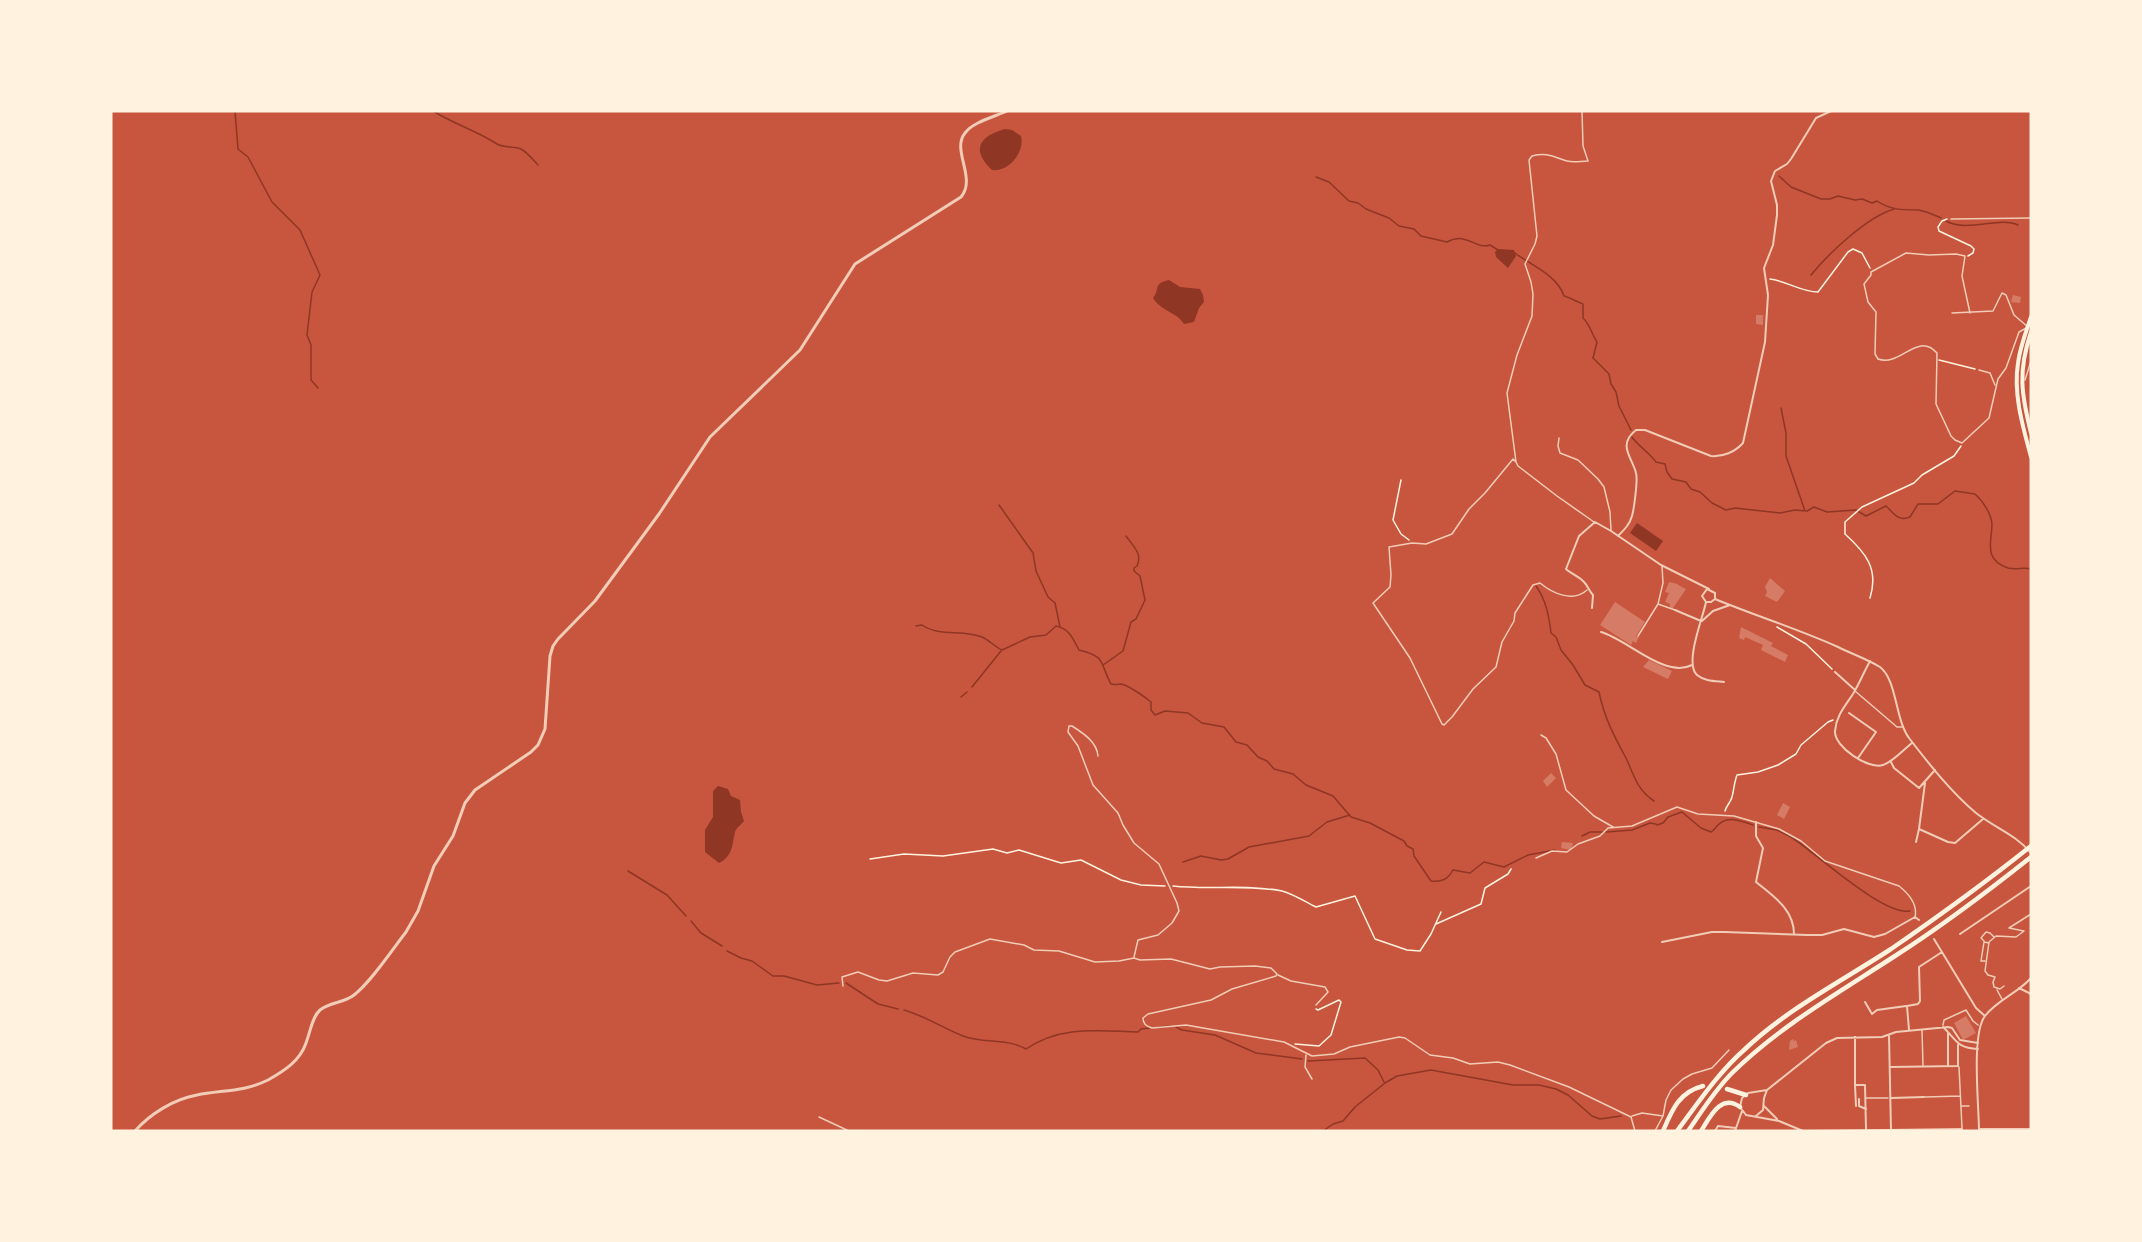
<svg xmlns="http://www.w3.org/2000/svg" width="2142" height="1242" viewBox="0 0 2142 1242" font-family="'Sofia Sans Condensed',sans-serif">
  <rect width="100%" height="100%" fill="#c8553d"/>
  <!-- water -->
  <path fill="#8f3625" d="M1005,129l7,1 9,6c4,17 -13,36 -29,34 -22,-21 -12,-34 13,-41z
    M1498,249l16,1 2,6 -8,12 -12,-11 -1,-5z
    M1169,280l11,7 20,2 3,6 1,7 -5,6 -5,14 -10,2c-7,-12 -22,-12 -31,-26 8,-10 -1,-14 16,-18z
    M1637,523l26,18 -7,10 -26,-18z
    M718,786l10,3 3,7 9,4 1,12 3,9c-3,4 -8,7 -9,11 -3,13 -2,24 -16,31l-14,-11v-22l8,-13v-26z"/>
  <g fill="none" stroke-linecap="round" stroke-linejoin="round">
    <!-- stream -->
    <path stroke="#8f3625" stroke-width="1.5" d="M235,111l3,38 10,8 24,45 28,28 20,45 -8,17 -5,43 4,10v35l7,8
      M433,111c21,13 44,20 64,33 7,4 17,2 24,5 6,3 12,11 17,16
      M1779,176l12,11 30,12h9l8,-3 17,4 7,-1 10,4 5,-2c13,9 26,9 41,9 8,1 16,5 23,8
      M1316,177l13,5 20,19 9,2 8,6 23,9 10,8 15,3 7,7 26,6c20,-11 28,8 43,3l8,5
      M1946,221c22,12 53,-5 72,4
      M1515,253c16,12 42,22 49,43 2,0 18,8 19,8v14c7,6 9,17 14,24l-4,16 16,16 2,10 5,8 3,14 12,24
      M1811,275c18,-22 56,-58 83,-66
      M1781,408l5,25v23l19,55
      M1631,436c8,11 18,16 25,26l9,2 2,8 5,7 14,3 5,7 9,3 12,11 14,7 9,-2 45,5 15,-3 12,1 7,-4 13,5 29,-2 10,6 20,-10c8,7 12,16 24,11l8,-13h20l17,-13 20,3c8,7 17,21 17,31 -1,19 -8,35 16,43 8,2 16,-1 23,1
      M999,505l34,48 3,18 12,26 7,6 5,24
      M1536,586c10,14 13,30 15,47l5,4 5,13 12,15 12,20 14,7c5,25 15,44 27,66 8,17 11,32 28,43
      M916,626l6,-1c17,12 41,4 60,12 7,3 13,10 20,13l28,-13 16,-2 10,-9c14,3 17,13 23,24 28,7 20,12 32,34 4,1 7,0 10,0 7,1 24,13 30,18v8l4,5 10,-4 23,2 14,10 22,4 12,15 11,3 11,12 9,4 7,8 19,5 13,11 27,11 18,21 19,6 34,18 3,5 6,3 1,7 17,25c12,1 17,-2 22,-11l17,3 14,-11 20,5 24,-12 27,-5
      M1103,665l20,-14 8,-29 5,-3 9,-19 -5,-24 -6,-5v-3l3,-2c6,-12 -4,-20 -11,-30
      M972,687l29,-36
      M961,697l6,-5
      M1657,825l6,-2 5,-6 14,-5 19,16 10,4c3,-2 5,-5 7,-7 10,-10 24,-4 35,0
      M1759,827l18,3 14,7c25,16 92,79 119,74
      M1606,832l26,-2 18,-7 6,1
      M1582,836l8,-4h12
      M1183,862l18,-6 20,4 7,-1 21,-12 60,-11 18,-14 23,-7
      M628,871l39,24 19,21
      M691,921l10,12 21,13
      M727,951l14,7 11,3 21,15h11l33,9 22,-2
      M846,983l32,21 20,5
      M904,1010c21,6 39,18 59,26 21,8 44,2 63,13 35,-24 72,-18 112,-17l3,-3 8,-1
      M1159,1027l13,-1
      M1176,1027l6,3 33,5 41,18 46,6
      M1308,1061l57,-3 13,12 6,12
      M1323,1131l10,-7 10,-3 12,-14 30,-24 12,-7 34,-6 82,15h26l17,4 12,6 24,21 8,3 21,-3"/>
  </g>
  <!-- building -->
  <path fill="#d67c66" d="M2013,295l8,2 -1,6 -9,-1z
    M1756,315h7v10l-7,-1z
    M1770,578l15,13 -8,11 -12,-6 2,-4 -2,-5z
    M1669,582l9,2v1l8,4 -13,19h-3v-4l-5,-2 4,-9 -4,-1z
    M1615,602l30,20 -9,14 3,1 -3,6 -3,-2 -2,4 -31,-20z
    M1741,627l32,16 -2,3 17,9 -3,7 -24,-12 2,-5 -18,-8 -1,3 -5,-2z
    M1649,660l23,11 -4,8 -25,-12z
    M1551,773l5,5 -9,9 -4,-6z
    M1783,803l7,4 -6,12 -7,-4z
    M1562,842l11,1 -2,7 -10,-2z
    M1966,1016l10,17 -13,7 -9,-17z
    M1793,1039l1,2 2,-1 2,7 -9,3 1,-9z"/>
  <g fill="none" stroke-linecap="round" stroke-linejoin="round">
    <!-- path -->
    <path stroke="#fff3e0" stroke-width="1.5" d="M1947,219l-5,2 -4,6 1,4 32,15 3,3 -1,4 -5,3
      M1770,279c16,2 32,13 48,13l30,-40 5,-3 9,4 8,15
      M1939,360l36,9
      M1401,480l-8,40 8,14 8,6
      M1870,598c9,-29 -4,-45 -25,-64v-12l17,-15 52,-24 8,-8 32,-19 7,-10
      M1777,627l29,17 26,25
      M1725,811c1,-5 6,-9 7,-14 2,-7 2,-14 5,-22l21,-3 20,-7 18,-11 5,-9 27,-23 5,-2
      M870,859l34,-5 39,2 50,-7 14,4 12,-3 42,13 20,-3 40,20 20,5 24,1
      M1173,886c36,4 73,-2 109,5 11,3 24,11 34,16l39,-11 20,43 32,11 13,1 11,-17 10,-22
      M1436,924l45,-20 4,-16 23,-14 3,-5
      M1295,1044l24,2 12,-11 10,-33 -2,-2 -21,10 -2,-1"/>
    <!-- service -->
    <path stroke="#f1ccb7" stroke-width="1.5" d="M1582,111l1,35 5,15c-7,0 -14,2 -21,0 -14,-4 -19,-9 -35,-5l-3,4 8,76 -2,8 -10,20 6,18 2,12 -1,22 -15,39 -10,38 9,69 2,4 39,30 37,26
      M1951,219l80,-1
      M1952,313l41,-2 9,-18 4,2 8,20 14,12 -9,5 -13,36 -8,11 -9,39 -27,25 -7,-3 -4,-4 -15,-32 1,-51c-20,-22 -36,14 -59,6l-3,-5 1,-42 -8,-10 -4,-18 7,-9v-3l35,-19 23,2 27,-1 9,2 -3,20 8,37
      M1979,370l11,3 5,12
      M2025,380l6,-19
      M1559,438l-1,8 2,7 18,7 20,19 6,8 6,25 1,18
      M1516,462l-3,-3 -28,34 -16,16 -17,25 -26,10 -14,-1 -23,4 2,28 -1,12 -17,16 37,55 32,66 2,1 8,-8 21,-28 23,-22 6,-25 12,-21 1,-8 18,-28 7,-2c12,10 33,20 47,7
      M1541,735l5,3 10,16 10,36 28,26 19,11
      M1098,756c-1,-14 -15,-23 -26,-30h-3l-1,6 10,14 15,39 25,28 5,12 11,18 25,21 18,39 2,8 -7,12 -14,12 -20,5 -4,17
      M1536,858l16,-7 15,1 11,-8 22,-8 8,-8 24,-2 45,-19 21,7 36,2 45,13 22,12 24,20 74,25c10,8 19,18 16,31
      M1278,975l13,6 34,6 3,5 -12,13
      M843,986l-1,-9 16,-5 21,8 8,1 26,-8 25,2 5,-3 7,-15 5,-5 35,-13 34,6 10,5 25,1 36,11 24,-1 15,-3 6,2 31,-1 39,10 10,-2 35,-1 16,2 6,6 -1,2 -44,13 -21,11 -63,14 -5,4c0,6 3,8 9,10l34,-3 98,17 28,14 22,-2 16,-7 49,-10 6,1 25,17 23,3 17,6 28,-2 12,3 59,22 62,30 4,14
      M1306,1055l-1,12 7,12
      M1632,1116l10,-3 21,3
      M819,1117l30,14
      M1655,1131l8,-15 3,-16 5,-10 12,-11 9,-5 20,-6 17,-18"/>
    <!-- pedestrian -->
    <path stroke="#f1ccb7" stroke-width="1.5" d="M1662,566l1,17 -5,21 17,6
      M1638,636l20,-32
      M1855,691l42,36h5
      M1984,941l-3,-3 5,-6 4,1 4,4
      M1985,961h-4l3,-19 5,1
      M2004,986l-4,3 -6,-2 -1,-5 2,-5 -7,-2 -3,-4 4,-29 7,-6 20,1 8,-6 -15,-3 22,-14
      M1997,990l5,9
      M1943,1025l1,-5 22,-10 7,11 5,4
      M1922,1030l1,36
      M1959,1067l3,61
      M1925,1097l35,-1
      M1866,1098h22
      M1962,1106h7"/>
    <!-- minor -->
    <path stroke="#f1ccb7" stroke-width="2" d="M1618,536c6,-6 12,-12 14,-20 2,-7 6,-36 4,-43 -4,-16 -19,-28 0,-43h9l66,26c12,1 24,-4 32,-13l22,-101 3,-47 -4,-27 9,-23 4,-30v-10l-6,-24 4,-10 12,-7 4,-5 25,-41 15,-7
      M1706,602h5l4,-3c41,17 83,30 123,48 14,7 29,12 42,20 17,13 15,52 29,71 20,26 42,54 67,75 19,15 39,21 55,40
      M1706,602c-3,16 -22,61 -9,73 7,6 18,6 27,7
      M1706,602l-4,-6 5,-7 8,4v6
      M1592,608l1,-13c-4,-4 -5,-9 -9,-13 -5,-6 -13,-8 -18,-13l13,-33 16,-14 16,9 50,34 48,24
      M1675,610l26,11
      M1702,621l11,-10 17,-6
      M1601,632c26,7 64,47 91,33
      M1870,661c-6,11 -11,23 -17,33 -8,12 -17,22 -18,37 -1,16 34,39 48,34 10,-3 20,-15 29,-22
      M1835,672l20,18
      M1849,713l27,19 -18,26
      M1891,762l3,6 25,20 16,-18
      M1756,822v14l7,12 -7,34c17,14 38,27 38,52
      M1919,829l29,13 7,1 28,-24
      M1916,842l3,-13 6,-46
      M1960,934l71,-48
      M1934,939l42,69 9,8
      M1662,942l50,-10h13l82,3h15l22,-6 30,8 11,-3 30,-17 4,3
      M2019,988l12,6
      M1865,1002l7,12 5,-4 29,-4
      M1943,1027c14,13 13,21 35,22
      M1909,1030l-2,-24 11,-2 2,-3 -1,-34 23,-15
      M1948,1032v33
      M1889,1035l2,96
      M1855,1037v48h10l1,44
      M1890,1067l68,-1v-21
      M1855,1085l1,21
      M1891,1098l33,-1
      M1859,1099v7l7,3
      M1764,1106l13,13
      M1756,1116l7,-6 1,-12 3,-8
      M1979,1129h52
      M1715,1131l3,-5 18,2
      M1735,1131l7,-20
      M1803,1131l-24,-10 -33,-6 -6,-8 2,-9 6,-5 19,-3 59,-47 11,-5 45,-1 14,-5 52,-5 4,1 8,12 18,3
      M1812,1131l150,-2v2
      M1979,1131c0,-25 -8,-97 6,-115 12,-16 33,-23 46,-38"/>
    <!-- tertiary -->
    <path stroke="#f1ccb7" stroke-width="3" d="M135,1131c15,-17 39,-32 62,-36 25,-5 47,-3 71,-15 16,-9 32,-19 38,-37 4,-10 6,-26 14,-33 10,-8 24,-7 34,-15 17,-13 38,-45 52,-63l12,-21 16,-45 19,-30 12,-33 10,-13 56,-38 7,-7 7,-16 5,-73 3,-10 5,-7 37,-38 64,-87 51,-77 90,-87 55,-86 106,-67c16,-19 -10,-47 4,-64 8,-11 29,-16 42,-22"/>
    <!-- trunk -->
    <path stroke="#fff3e0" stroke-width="4" d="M2031,317c-5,15 -11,30 -13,46 -5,31 5,64 13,94
      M2031,332c-13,39 -10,61 0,101"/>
    <!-- motorway -->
    <path stroke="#fff3e0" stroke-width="4.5" d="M1727,1089l19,6
      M1663,1131c9,-21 16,-39 40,-45
      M1677,1131c21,-28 41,-58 67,-81 43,-41 98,-69 147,-101 48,-33 95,-67 140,-103
      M1688,1131c14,-20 27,-41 44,-58 48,-47 106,-80 163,-117 47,-30 92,-64 136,-99
      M1701,1131c9,-14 20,-38 39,-24"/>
  </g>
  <!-- border -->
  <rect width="2142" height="1242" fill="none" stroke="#fff3e0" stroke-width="225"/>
</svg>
